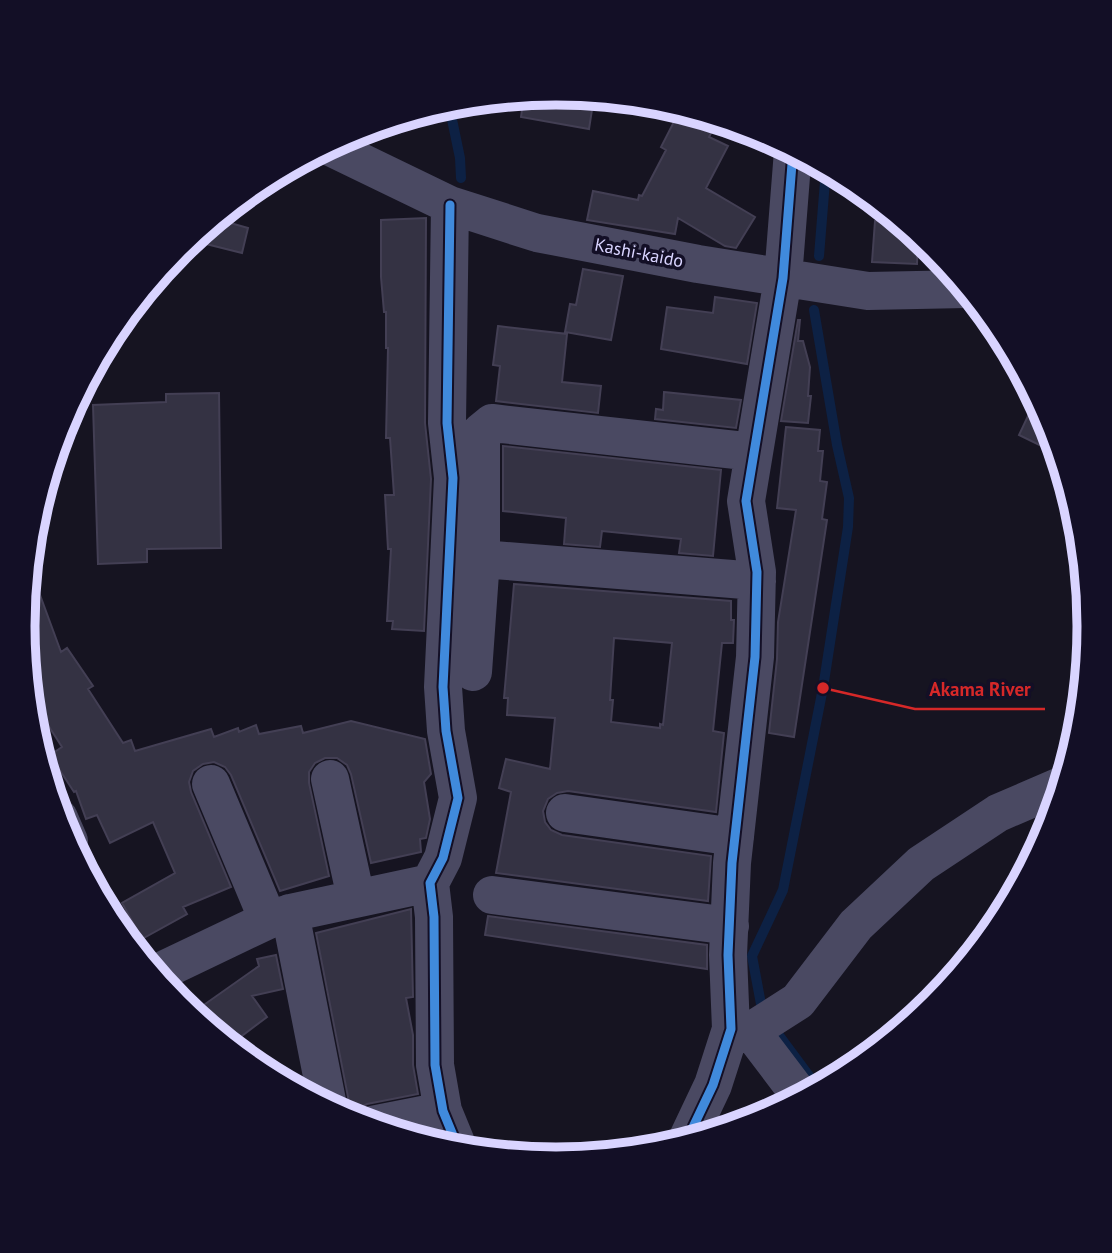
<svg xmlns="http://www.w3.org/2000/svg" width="1112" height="1253" viewBox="0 0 1112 1253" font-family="'PT Sans',sans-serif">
  <rect width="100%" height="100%" fill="#161421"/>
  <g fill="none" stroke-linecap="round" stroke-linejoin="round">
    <!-- stream -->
    <path stroke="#0d2144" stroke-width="10" d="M449,105l11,53 1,20
      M819,256l7,-87
      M761,1004l-9,-48 31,-66 40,-202 25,-161 1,-29 -12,-53 -23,-135
      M775,1030l43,58"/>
  </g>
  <!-- building -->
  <path fill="#343243" stroke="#433f54" stroke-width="2" fill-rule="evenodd" d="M556,93l38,4 -5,32 -68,-12 3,-21z
    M680,110l37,11 -8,16 19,9 -22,42 49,29 -19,31 -11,-2 -47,-28 -3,16 -88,-14 6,-29 45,9 1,-5 3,1 24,-46 -5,-3z
    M426,218l-1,205 6,56 -7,152 -32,-2 1,-8h-6l4,-72h-3l-3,-54h9l-4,-57h-4l2,-90h-2v-36h-2l-3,-35v-57z
    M216,219l32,9 -6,25 -52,-13z
    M875,221l25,1 18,15 -1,27 -45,-2z
    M583,269l40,7 -12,64 -46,-8 5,-28 6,1z
    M715,297l42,6 -10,61 -86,-15 6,-42 46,6z
    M798,320h2l-2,21h5l7,26 -2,29h3l-3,27 -27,-2z
    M498,326l69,8 -5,48 39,4 -3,27 -102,-12 4,-35 -7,-1z
    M664,392l77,8 -5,28 -81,-9 1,-10 7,1z
    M219,393l2,155 -74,1v13l-49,2 -5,-159 73,-3v-8z
    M1036,399l13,24 9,31 -39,-19z
    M786,427l34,3 -2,21h5l-3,30 7,1 -5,37 5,1 -33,217 -25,-4 8,-74 1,-37 18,-112 -19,-2z
    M503,446l218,24 -8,86 -34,-3 2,-14 -79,-8 -2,16 -36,-3 2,-26 -63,-7z
    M29,565l32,87 6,-4 26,38 -5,3 35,54 8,-3 4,11 76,-22 3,8 24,-9 1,4 17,-7 3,9 42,-8 2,7 48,-12 74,18 6,35 -7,8 6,37 -4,19 -6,1 1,13 -50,11 -20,-89 -4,-9 -10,-7h-12l-10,5 -6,9v11l20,93 -49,15 -49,-116 -6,-8 -11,-5 -11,2 -10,7 -4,11 2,10 40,95 -48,20 4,7 -45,25 -20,-36 53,-30 -22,-51 -43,21 -13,-28 -11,4 -10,-28 -2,1 -24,-37 12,-8 -32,-50 -7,-71z
    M514,584l217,17v19h3l-1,23h-11l-9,88 11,2 -8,79 -148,-21 -11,2 -9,6 -5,12 2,11 6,8 11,5 149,21 -3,45 -212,-28 15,-81 -12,-4 7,-29 44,10 5,-51 -48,-3 1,-17h-4zM614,638l58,5 -9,82 -3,-1v4l-49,-6 2,-22h-3z
    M411,909l2,88 -7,1 7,37v30l5,29 -51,10 -10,5 -6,10 -3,-5 1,-12 -33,-169z
    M488,916l219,29v24l-222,-34z
    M276,955l7,34 -31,7 15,21 -37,28 -39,-31 68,-48 -2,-7z"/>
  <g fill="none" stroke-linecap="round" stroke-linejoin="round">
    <!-- minor -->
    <path stroke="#4a4962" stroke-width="38" d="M328,146l122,59 87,28 161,31 170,27 98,-2
      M450,205l-3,218 6,55 -10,209 3,44 12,67 -15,60 -13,25 4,34 1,148 8,46 16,39
      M481,559l276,22
      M473,672l8,-113v-127l11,-9 262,29
      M330,779l26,119
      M211,784l57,136
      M565,813l170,24
      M59,818l10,23
      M492,895l238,31
      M290,913l38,193
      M155,974l113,-54 22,-7 140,-30
      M731,1029l20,2 47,-30 58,-76 65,-61 77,-51 65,-28
      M751,1031l50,66
      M372,1125l71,-14
      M686,1142l27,-57 18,-56 -3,-74 4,-92 23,-206 2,-85 -11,-71 37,-223 10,-127"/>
    <!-- cycleway casing -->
    <g stroke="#130f26" stroke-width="13">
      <path id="cycleway" d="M450,205l-3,218 6,55 -10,209 3,44 12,67 -15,60 -13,25 4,34 1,148 8,46 16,39
        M686,1142l27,-57 18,-56 -3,-74 4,-92 23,-206 2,-85 -11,-71 37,-223 10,-127"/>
    </g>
    <!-- cycleway -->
    <use href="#cycleway" stroke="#408adc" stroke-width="9"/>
  </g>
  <g text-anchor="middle" stroke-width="7" stroke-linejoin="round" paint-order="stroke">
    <!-- street labels -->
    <g font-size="18" fill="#d9d4ff" stroke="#130f26">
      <text transform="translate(639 253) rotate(11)" y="6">Kashi-kaido</text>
    </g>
  </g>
  <!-- crop -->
  <path d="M0 0H1112V1253H0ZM35 626a521 521 0 1 1 1042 0a521 521 0 1 1-1042 0Z" fill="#130f26" fill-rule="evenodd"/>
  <path fill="none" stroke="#d9d4ff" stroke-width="9" d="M35 626a521 521 0 1 1 1042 0a521 521 0 1 1-1042 0Z"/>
  <!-- callouts -->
  <path fill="none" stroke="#d62828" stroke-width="2.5" d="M823 688L915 709H1045"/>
  <circle fill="#d62828" stroke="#130f26" stroke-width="2.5" cx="823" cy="688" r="7"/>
  <g font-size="19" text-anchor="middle" font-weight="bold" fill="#d62828" stroke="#130f26" stroke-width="7" stroke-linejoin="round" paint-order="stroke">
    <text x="980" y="696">Akama River</text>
  </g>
</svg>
